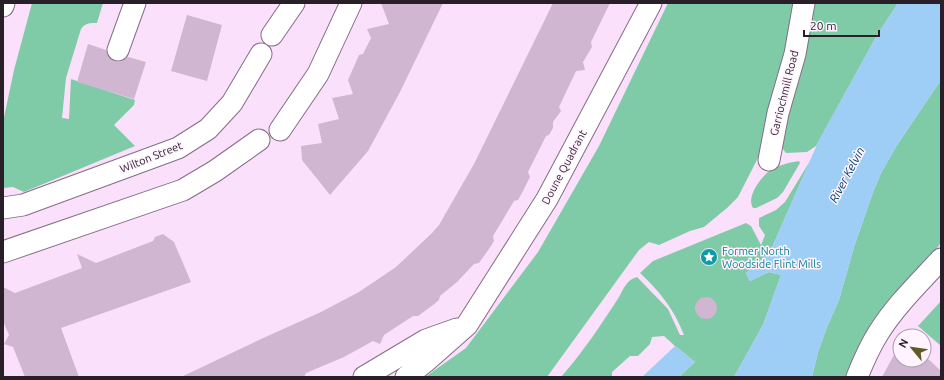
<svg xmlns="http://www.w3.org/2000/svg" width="944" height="380" viewBox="0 0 944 380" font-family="Ubuntu,sans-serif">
  <rect width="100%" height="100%" fill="#fbe0fb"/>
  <!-- green -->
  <path fill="#80cba7" d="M32,3h71l-6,20c-7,0 -12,0 -16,6l-15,49 -4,40 7,1 2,-40 64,21 -1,5 -20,20 21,21 -111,46 -11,-5 -10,1v-66l11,-52z
    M668,3h131l-38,149 -23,45 -11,11 -23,19 -14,4 -31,14 -10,-3 -10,8 -92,127h-122l41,-29 72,-96 61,-106z
    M812,3h86l-22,34 -60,109 -9,6 -21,1 -3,-4v-27z
    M941,80v163l-25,31 -66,103h-38l6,-25 9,-25 12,-27 15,-53 18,-52 9,-22 16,-28z
    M799,161l1,2 -17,29 -6,6 -21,10h-3c-7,-11 7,-29 15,-36 9,-7 20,-9 31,-11z
    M810,161l-40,91 -24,21 4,8 19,-9 12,3 -18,50 -29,52h-55l16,-15 -20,-16 -11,-10 -12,1 -2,7 -12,12h-8l-18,16v5h-51c22,-25 40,-52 58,-80 4,-7 8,-18 18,-20l31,32 12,26h4c-10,-26 -24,-43 -44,-62l13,-12 93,-38 5,3 10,19 4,-10 -6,-9v-8l17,-8 9,-8z
    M941,301v45l-23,-20z"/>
  <!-- water -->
  <path fill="#9ecef5" d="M898,3h43v77l-44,65 -16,28 -9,22 -18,52 -15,53 -12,27 -9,25 -6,25h-78l29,-52 18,-50 -12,-3 -19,9 -4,-8 24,-21 49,-112 57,-103z
    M675,346l20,16 -16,15h-37z"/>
  <!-- building -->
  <path fill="#d0b6d1" d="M381,3h62l-43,89 -32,59 -38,44 -28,-35 -1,-14 21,-3 -4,-19 21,-5 -7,-21 21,-4 -5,-14 11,-25 4,-1 8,-16 -4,-9 22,-5z
    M553,3h57l-19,39 1,5 -9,15 2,8 -9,1 -17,36 2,4 -8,11v6l-4,7 -3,1 -18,36 2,5 -7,14 -5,9 -4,1 -21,35 1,5 -3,5 -12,17 -5,1 -17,18 -17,14 -1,4 -6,5 -15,11h-5l-29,19 -4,9 -7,-3 -29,16 -38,16 -2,4h-123l80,-38 60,-27 38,-20 37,-25 36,-34 7,-8 35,-61z
    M187,15l35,10 -15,56 -36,-10z
    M88,44l18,6 3,7 5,4 6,1 5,-3 3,-2 18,5 -12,37 -57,-17z
    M163,234l11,8 17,40 -130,46 18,49h-54l-12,-30 -9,-3 5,-9 -6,-14v-34l12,6 67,-25 -5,-14 19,9 57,-22 2,-4z
    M695 308a11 11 0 1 1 22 0a11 11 0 1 1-22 0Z
    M900,345v15h24v-5l17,16v6h-59l13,-24 -1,-7z"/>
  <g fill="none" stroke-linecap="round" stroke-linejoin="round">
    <!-- street casing -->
    <g stroke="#846d85" stroke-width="23">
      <path id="street" d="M3,6l1,-3
        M272,35l22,-32
        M118,50l17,-47
        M280,130l38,-56 33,-71
        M769,160l9,-47 17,-59 9,-51
        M3,208l20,-3 155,-57 30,-19 24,-26 29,-49
        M3,252l180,-62 32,-19 44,-31
        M364,377l62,-37 31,-11
        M406,377l19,-15 42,-37 80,-126 104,-196
        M857,377c6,-15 13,-31 22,-45 17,-27 41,-50 62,-73"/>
    </g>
    <!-- street -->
    <use href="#street" stroke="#fff" stroke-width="21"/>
  </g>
  <!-- icons -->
  <defs>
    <g id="sight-disc" transform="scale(0.9)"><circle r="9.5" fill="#0f9aa8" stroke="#fef3fe"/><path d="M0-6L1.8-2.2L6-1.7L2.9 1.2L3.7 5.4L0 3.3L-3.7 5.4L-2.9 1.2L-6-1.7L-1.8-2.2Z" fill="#fff"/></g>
  </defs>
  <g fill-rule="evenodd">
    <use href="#sight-disc" x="709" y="257"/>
  </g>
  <g text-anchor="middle" stroke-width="3" stroke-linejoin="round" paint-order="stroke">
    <!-- street labels -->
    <g font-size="11" fill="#291f29" stroke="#fef3fe">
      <text transform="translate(784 93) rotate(-76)" y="4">Garriochmill Road</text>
      <text transform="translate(151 157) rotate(-22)" y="4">Wilton Street</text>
      <text transform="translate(564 167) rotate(-62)" y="4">Doune Quadrant</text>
    </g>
    <!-- culture labels -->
    <g font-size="11" fill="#0d838f" stroke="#fef3fe" text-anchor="start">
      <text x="722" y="255">Former North<tspan x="722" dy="13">Woodside Flint Mills</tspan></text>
    </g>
    <!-- water labels -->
    <g font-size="12" font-style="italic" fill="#00456e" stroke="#fef3fe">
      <text transform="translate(847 175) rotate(-62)" y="4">River Kelvin</text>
    </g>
  </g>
  <!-- border -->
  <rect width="944" height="380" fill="none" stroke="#291f29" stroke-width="8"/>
  <!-- north arrow -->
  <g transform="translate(912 348) rotate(299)"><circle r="19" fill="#fef3fe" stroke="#a99ea9"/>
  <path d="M0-3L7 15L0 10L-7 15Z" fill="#625a26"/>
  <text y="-6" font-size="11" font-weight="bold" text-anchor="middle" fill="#291f29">N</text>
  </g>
  <!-- scale -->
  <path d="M804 30v6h75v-6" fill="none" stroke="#291f29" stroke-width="2"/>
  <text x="810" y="30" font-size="12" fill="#291f29" stroke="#fef3fe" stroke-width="3" paint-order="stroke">20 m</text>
</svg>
